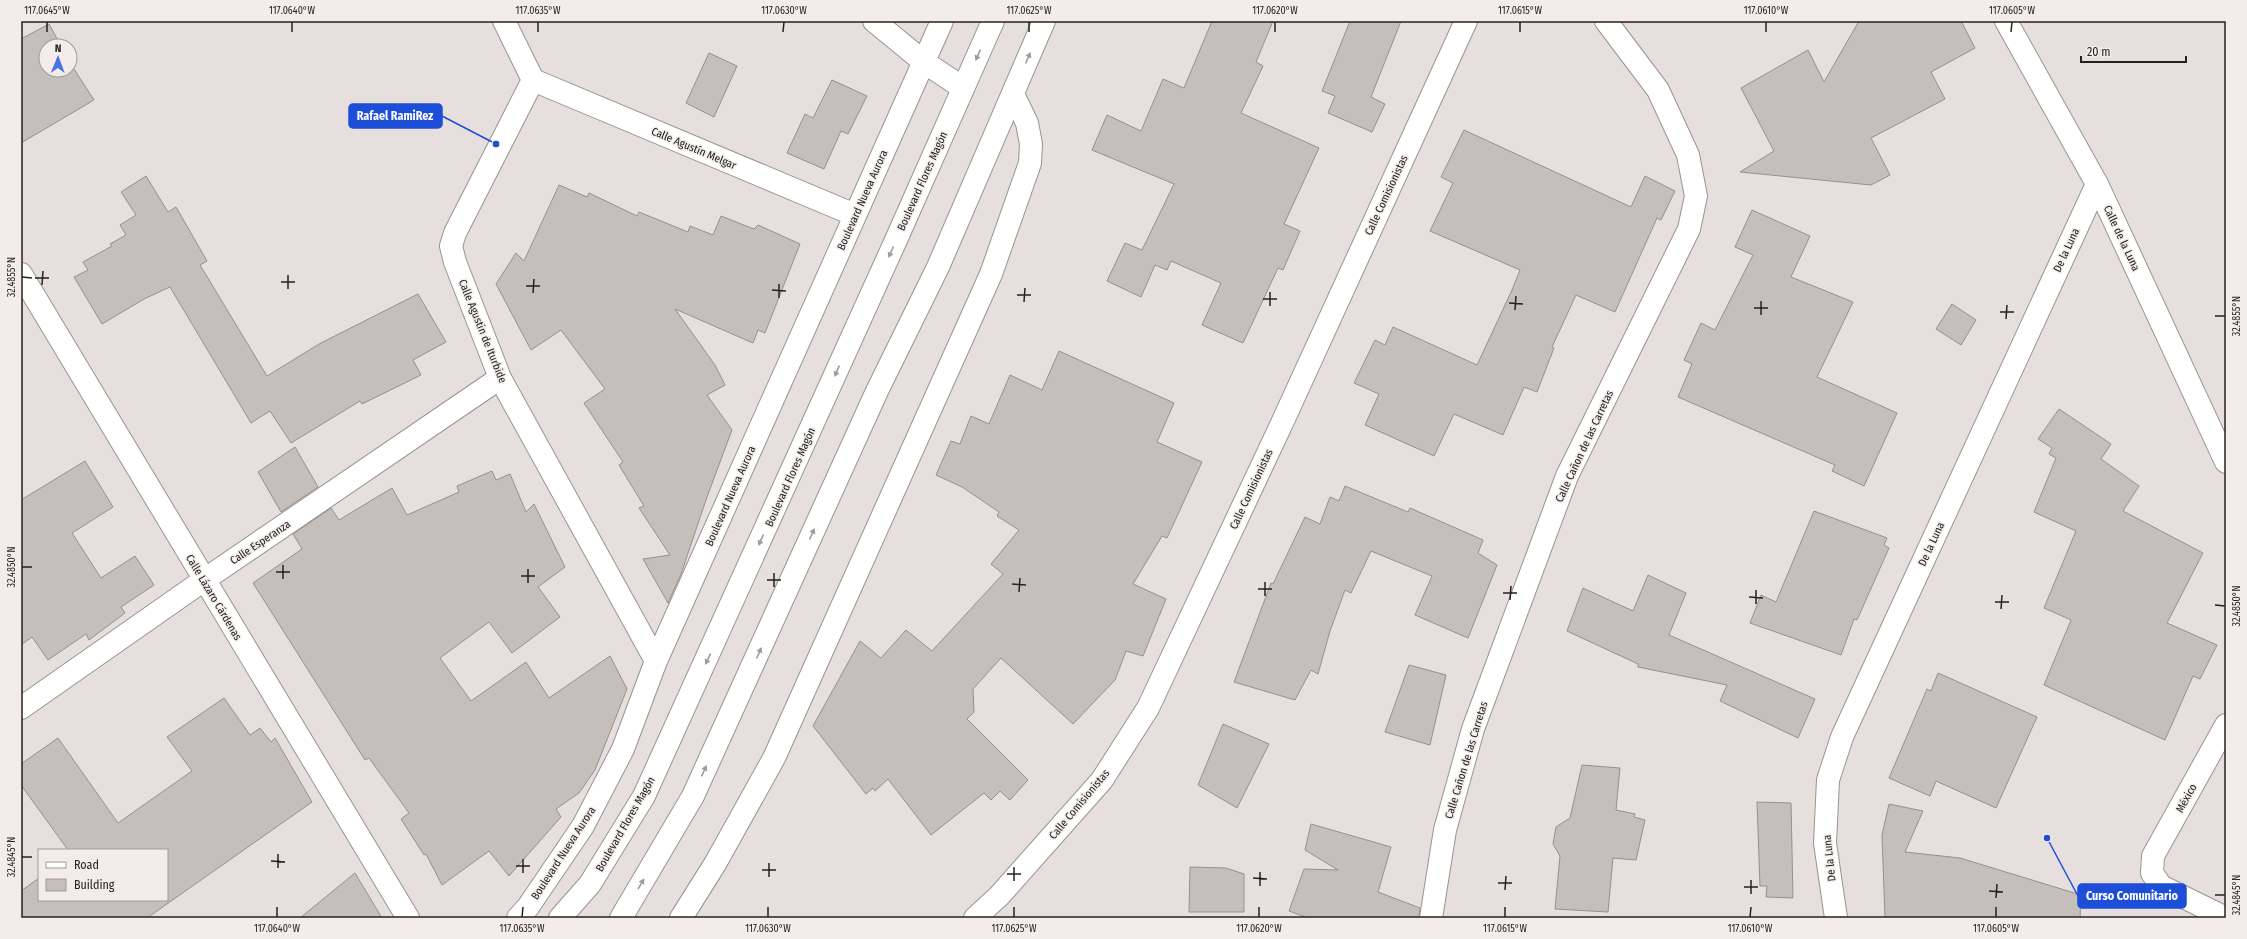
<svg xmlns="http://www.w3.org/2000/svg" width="2247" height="939" viewBox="0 0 2247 939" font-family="'Fira Sans Condensed',sans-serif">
  <rect width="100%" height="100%" fill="#e6dfdd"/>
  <!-- building -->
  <path fill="#c5bfbc" stroke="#96908d" d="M1212,21h61l-17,41 7,4 -22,47 78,35 -35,76 16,7 -17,39 -5,-2 -35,75 -41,-18 19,-42 -50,-22 -4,9 -12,-5 -14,32 -34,-16 18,-38 17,7 32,-66 -82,-34 15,-35 34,16 22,-52 21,9z
    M1350,21h51l-30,76 14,7 -13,28 -44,-19 7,-17 -13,-5z
    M1859,21h102l14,27 -44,24 14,27 -74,39 19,37 -19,10 -131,-13 34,-21 -33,-63 67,-38 16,32z
    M49,24l12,22h-15v24h24v-7l24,37 -73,43v-104z
    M709,53l28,13 -23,51 -28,-14z
    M832,80l35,16 -19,38 -7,-3 -17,38 -37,-16 18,-39 8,4z
    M1464,130l167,77 14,-31 30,15 -14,29 -4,-2 -42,94 -39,-17 -24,52 2,1 -17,44 -13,-5 -21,48 -49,-21 -20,42 -69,-31 14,-31 -25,-11 21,-43 10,5 8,-18 84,38 35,-75 8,-20 -90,-39 23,-48 -12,-6z
    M146,176l22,36 8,-5 31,54 -7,4 67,111 52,-32 99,-50 28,48 -33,18 8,15 -59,29 -2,-3 -69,42 -21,-32 -19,12 -81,-136 -26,12 -42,25 -28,-47 14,-7 -5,-8 29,-16 -2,-2 16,-9 -6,-10 16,-10 -15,-23z
    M559,185l28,12 2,-4 48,23 2,-4 49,20 2,-6 23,9 8,-19 33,13 4,-4 42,19 -35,89 -7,-3 -5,13 -78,-34 40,56 10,20 -18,10 25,35 -25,67 -26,77 -13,29 -25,-44 27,-4 -31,-47 5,-2 -25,-41 4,-3 -39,-59 21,-14 -44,-59 -30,20 -35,-66 20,-31 8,8z
    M1752,210l58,26 -19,41 62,25 -36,75 80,36 -33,73 -32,-15 3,-6 -157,-68 14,-33 -8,-4 17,-37 14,7 38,-75 -18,-8z
    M1952,304l24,16 -15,25 -25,-16z
    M1059,351l115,52 -17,39 45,20 -35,76 -5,-2 -29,48 33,15 -23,57 -17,-5 -11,29 -42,44 -72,-66 -28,31 1,23 -7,7 61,61 -18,20 -10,-9 -9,9 -7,-7 -53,42 -43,-56 -13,12 -2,-3 -7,6 -53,-68 47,-85 21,17 25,-28 26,21 71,-77 -12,-10 28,-34 -22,-14 2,-4 -37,-25 -26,-12 15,-34 9,3 11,-28 18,8 21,-49 32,15z
    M2059,409l52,35 -10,15 38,27 -16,25 80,42 -36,70 50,22 -17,34 -7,-3 -28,64 -121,-55 27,-65 -27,-12 32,-77 -42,-19 22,-54 -7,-4 3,-6 -14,-9z
    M295,447l23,40 -37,25 -23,-40z
    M85,461l28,46 -41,26 29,45 34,-22 19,29 -33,22 4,6 -36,27 -3,-6 -38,26 -16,-23 -11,8v-145z
    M492,471l4,9 14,-6 16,38 8,-8 31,63 -27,20 22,30 -48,36 -23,-31 -49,36 31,43 55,-39 23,36 61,-42 17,33 -32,81 -16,23 -23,16 5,8 -52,59 -20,-25 -47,34 -16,-31 -2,1 -23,-36 8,-6 -40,-55 -4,2 -112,-177 49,-34 -9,-15 38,-26 8,12 53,-32 15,27 52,-23 -2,-6z
    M1345,486l63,26 2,-4 73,32 -5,13 19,12 -29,73 -53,-23 17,-39 -61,-25 -20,42 -6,-3 -15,41 -12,43 -7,-4 -16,30 -61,-18 37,-99 2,1 32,-67 15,7 10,-27 9,4z
    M1814,511l73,27 -3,7 5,3 -32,72 -3,-1 -13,36 -91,-32 11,-28 15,7z
    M1648,575l38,18 -17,42 146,64 -17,39 -78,-37 7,-16 -89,-18v-3l-71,-33 16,-43 50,23z
    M1409,665l37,10 -16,70 -45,-13z
    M1938,673l99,44 -41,91 -60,-27 -6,15 -41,-18 38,-89 4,2z
    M224,698l26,37 10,-7 11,14 4,-4 37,64 -165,116h-126v-27l18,-13v22h128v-50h-99l-47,-65v-21l37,-26 60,85 74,-52 -25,-34z
    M1223,724l46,20 -32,64 -39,-23z
    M1582,765l38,3 -4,42 19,4 -1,3 11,3 -9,40 -23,-2 -5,54 -53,-3 5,-53 -7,-12 3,-17 14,-9z
    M1757,802l34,1 2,95 -27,-1 1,-11h-7z
    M1889,804l34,7 -18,41 55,6 121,37 -1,23h-195l-3,-83z
    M1311,824l80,23 -13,45 42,16 -1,10h-111l-19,-7 15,-42 34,1 -33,-20z
    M1190,867l36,1 18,6v38h-55z
    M355,873l27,45h-82z"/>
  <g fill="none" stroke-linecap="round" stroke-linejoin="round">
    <!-- minor casing -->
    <g stroke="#999391" stroke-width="24">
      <path id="minor" d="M504,21l29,59
        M874,21l50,41 39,26
        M2006,21l91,163 129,278
        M533,80l-78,153 -4,13 4,16 45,116 156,283
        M533,80l322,135
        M21,274l387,644
        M21,708l183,-128 296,-202
        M2226,725l-73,131 -1,17 9,13 65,32
        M518,918l10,-11 55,-81 40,-77 33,-88 286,-640
        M681,918l34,-54 59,-106 217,-484 39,-111 1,-19 -4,-21 -14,-29
        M975,918l24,-22 103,-116 46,-72 134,-285 184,-402
        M1431,918l14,-88 28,-101 94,-253 122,-247 7,-33 -8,-41 -30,-65 -52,-69
        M1836,918l-11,-75 3,-63 14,-43 255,-553"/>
    </g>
    <!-- primary casing -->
    <g stroke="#999391" stroke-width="24">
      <path id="primary" d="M560,918l30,-34 54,-88 252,-556 97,-219
        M621,918l72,-122 184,-405 61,-124 106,-246"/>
    </g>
    <!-- minor -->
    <use href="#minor" stroke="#fff" stroke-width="22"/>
    <!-- primary -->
    <use href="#primary" stroke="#fff" stroke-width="22"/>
  </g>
  <!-- one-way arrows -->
  <defs><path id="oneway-solid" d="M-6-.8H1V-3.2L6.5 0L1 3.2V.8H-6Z"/></defs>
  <g fill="#9c9c9b">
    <use href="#oneway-solid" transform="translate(978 55) rotate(114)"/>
    <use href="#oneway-solid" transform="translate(1028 58) rotate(-67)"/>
    <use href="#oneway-solid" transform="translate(891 252) rotate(114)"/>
    <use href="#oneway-solid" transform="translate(837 371) rotate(114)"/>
    <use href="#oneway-solid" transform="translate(812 534) rotate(-66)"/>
    <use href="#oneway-solid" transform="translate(761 540) rotate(114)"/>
    <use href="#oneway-solid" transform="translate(759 653) rotate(-66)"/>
    <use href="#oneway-solid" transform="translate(708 659) rotate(115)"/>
    <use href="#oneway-solid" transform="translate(704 771) rotate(-65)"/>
    <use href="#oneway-solid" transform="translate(641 884) rotate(-60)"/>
  </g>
  <!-- ticks -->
  <path fill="none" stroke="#242221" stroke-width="1.5" d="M47,32v-10M292,32v-10M538,32v-10M783,32l1,-10M1029,32v-10M1275,32v-10M1520,32v-10M1766,32v-10M2011,32l1,-10M22,277l10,1M35,278h14M281,282h14M42,285l1,-14M526,286h14M288,289v-14M772,290l14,1M533,293l1,-14M1017,295h14M779,298v-14M1263,299h14M1024,302l1,-14M1509,303l14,1M1270,306v-14M1754,308h14M1515,310l1,-14M2000,312h14M1761,315v-14M2215,316h10M2006,319l1,-14M22,567h10M276,572h14M521,576h14M283,579v-14M767,580h14M528,583v-14M1012,584l14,1M774,587v-14M1258,589h14M1019,592l1,-14M1503,593h14M1265,596v-14M1749,597l14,1M1510,600l1,-14M1995,602h14M1756,604v-14M2215,605l10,1M2001,609l1,-14M22,857h10M271,861l14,1M516,866h14M278,868v-14M762,870h14M523,873v-14M1007,874h14M769,877v-14M1253,878l14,1M1014,881v-14M1498,883h14M1260,886v-14M1744,887h14M1505,890l1,-14M1989,891l14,1M1751,894v-14M2215,895h10M1996,898l1,-14M277,917v-10M522,917l1,-10M768,917v-10M1014,917v-10M1259,917v-10M1505,917v-10M1750,917l1,-10M1996,917v-10"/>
  <g text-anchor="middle" stroke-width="3" stroke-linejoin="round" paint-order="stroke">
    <!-- street labels -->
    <g font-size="11" fill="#242221" stroke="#f3ecea">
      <text transform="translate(694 148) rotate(23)" y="4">Calle Agustín Melgar</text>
      <text transform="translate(922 181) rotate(-66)" y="4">Boulevard Flores Magón</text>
      <text transform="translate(1386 195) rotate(-65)" y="4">Calle Comisionistas</text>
      <text transform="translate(862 200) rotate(-66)" y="4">Boulevard Nueva Aurora</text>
      <text transform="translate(2122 238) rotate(65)" y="4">Calle de la Luna</text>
      <text transform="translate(2066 250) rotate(-65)" y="4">De la Luna</text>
      <text transform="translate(483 331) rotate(68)" y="4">Calle Agustín de Iturbide</text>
      <text transform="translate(1584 446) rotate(-65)" y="4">Calle Cañon de las Carretas</text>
      <text transform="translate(790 477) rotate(-66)" y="4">Boulevard Flores Magón</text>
      <text transform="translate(1251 489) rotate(-65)" y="4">Calle Comisionistas</text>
      <text transform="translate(730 496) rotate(-66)" y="4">Boulevard Nueva Aurora</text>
      <text transform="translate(260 542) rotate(-34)" y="4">Calle Esperanza</text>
      <text transform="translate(1931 544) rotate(-65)" y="4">De la Luna</text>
      <text transform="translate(214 597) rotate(59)" y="4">Calle Lázaro Cárdenas</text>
      <text transform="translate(1466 760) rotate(-73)" y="4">Calle Cañon de las Carretas</text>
      <text transform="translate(2186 798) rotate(-61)" y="4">México</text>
      <text transform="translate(1079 804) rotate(-50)" y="4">Calle Comisionistas</text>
      <text transform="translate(625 824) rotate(-60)" y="4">Boulevard Flores Magón</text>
      <text transform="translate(563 853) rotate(-57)" y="4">Boulevard Nueva Aurora</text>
      <text transform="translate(1829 858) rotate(-96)" y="4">De la Luna</text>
    </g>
  </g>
  <!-- callouts -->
  <path fill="none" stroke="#1d4ed8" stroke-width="1.5" d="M496 144L442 116M2047 838L2078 896"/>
  <g fill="#1d4ed8" stroke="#f3ecea" stroke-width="1.5">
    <circle cx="496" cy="144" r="4"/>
    <circle cx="2047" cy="838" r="4"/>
  </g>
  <g fill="#1d4ed8" stroke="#1d4ed8" stroke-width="1.5">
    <rect x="349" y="104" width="93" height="24" rx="4"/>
    <rect x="2078" y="884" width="108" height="24" rx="4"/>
  </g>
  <g font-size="12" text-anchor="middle" font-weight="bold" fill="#fff">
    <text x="395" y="120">Rafael RamiRez</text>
    <text x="2132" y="900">Curso Comunitario</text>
  </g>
  <!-- border -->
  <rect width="2247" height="939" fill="none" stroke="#f3ecea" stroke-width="44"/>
  <!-- legend -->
  <rect x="38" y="849" width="130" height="52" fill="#f3ecea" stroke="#a09b9a"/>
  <rect x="46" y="862" width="20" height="6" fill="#ffffff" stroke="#a09b9a"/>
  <text x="74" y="869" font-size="12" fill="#242221">Road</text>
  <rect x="46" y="879" width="20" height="12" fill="#c5bfbc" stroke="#a09b9a"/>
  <text x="74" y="889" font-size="12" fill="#242221">Building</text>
  <!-- north arrow -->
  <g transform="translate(58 58) rotate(1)"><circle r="19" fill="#f3ecea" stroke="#a09b9a"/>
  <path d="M0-3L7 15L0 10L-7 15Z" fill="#4972e4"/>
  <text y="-6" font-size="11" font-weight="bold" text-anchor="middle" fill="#242221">N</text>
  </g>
  <!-- scale -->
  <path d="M2081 56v6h105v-6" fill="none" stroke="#242221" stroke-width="2"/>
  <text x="2087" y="56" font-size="12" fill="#242221" stroke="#f3ecea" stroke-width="3" paint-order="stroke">20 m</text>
  <rect x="22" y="22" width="2203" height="895" fill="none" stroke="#242221" stroke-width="1.5"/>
  <g font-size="10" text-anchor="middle" fill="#242221">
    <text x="47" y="14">117.0645°W</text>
    <text x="292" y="14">117.0640°W</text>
    <text x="538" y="14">117.0635°W</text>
    <text x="784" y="14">117.0630°W</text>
    <text x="1029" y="14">117.0625°W</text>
    <text x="1275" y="14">117.0620°W</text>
    <text x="1520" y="14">117.0615°W</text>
    <text x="1766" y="14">117.0610°W</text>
    <text x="2012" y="14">117.0605°W</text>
    <text transform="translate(11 277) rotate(-90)" y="4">32.4855°N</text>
    <text transform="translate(2236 316) rotate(-90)" y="4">32.4855°N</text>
    <text transform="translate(11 567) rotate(-90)" y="4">32.4850°N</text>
    <text transform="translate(2236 606) rotate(-90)" y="4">32.4850°N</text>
    <text transform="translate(11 857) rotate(-90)" y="4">32.4845°N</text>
    <text transform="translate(2236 895) rotate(-90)" y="4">32.4845°N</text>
    <text x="277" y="932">117.0640°W</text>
    <text x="522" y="932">117.0635°W</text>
    <text x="768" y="932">117.0630°W</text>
    <text x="1014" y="932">117.0625°W</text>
    <text x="1259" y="932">117.0620°W</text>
    <text x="1505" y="932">117.0615°W</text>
    <text x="1750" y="932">117.0610°W</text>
    <text x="1996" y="932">117.0605°W</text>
  </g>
</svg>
